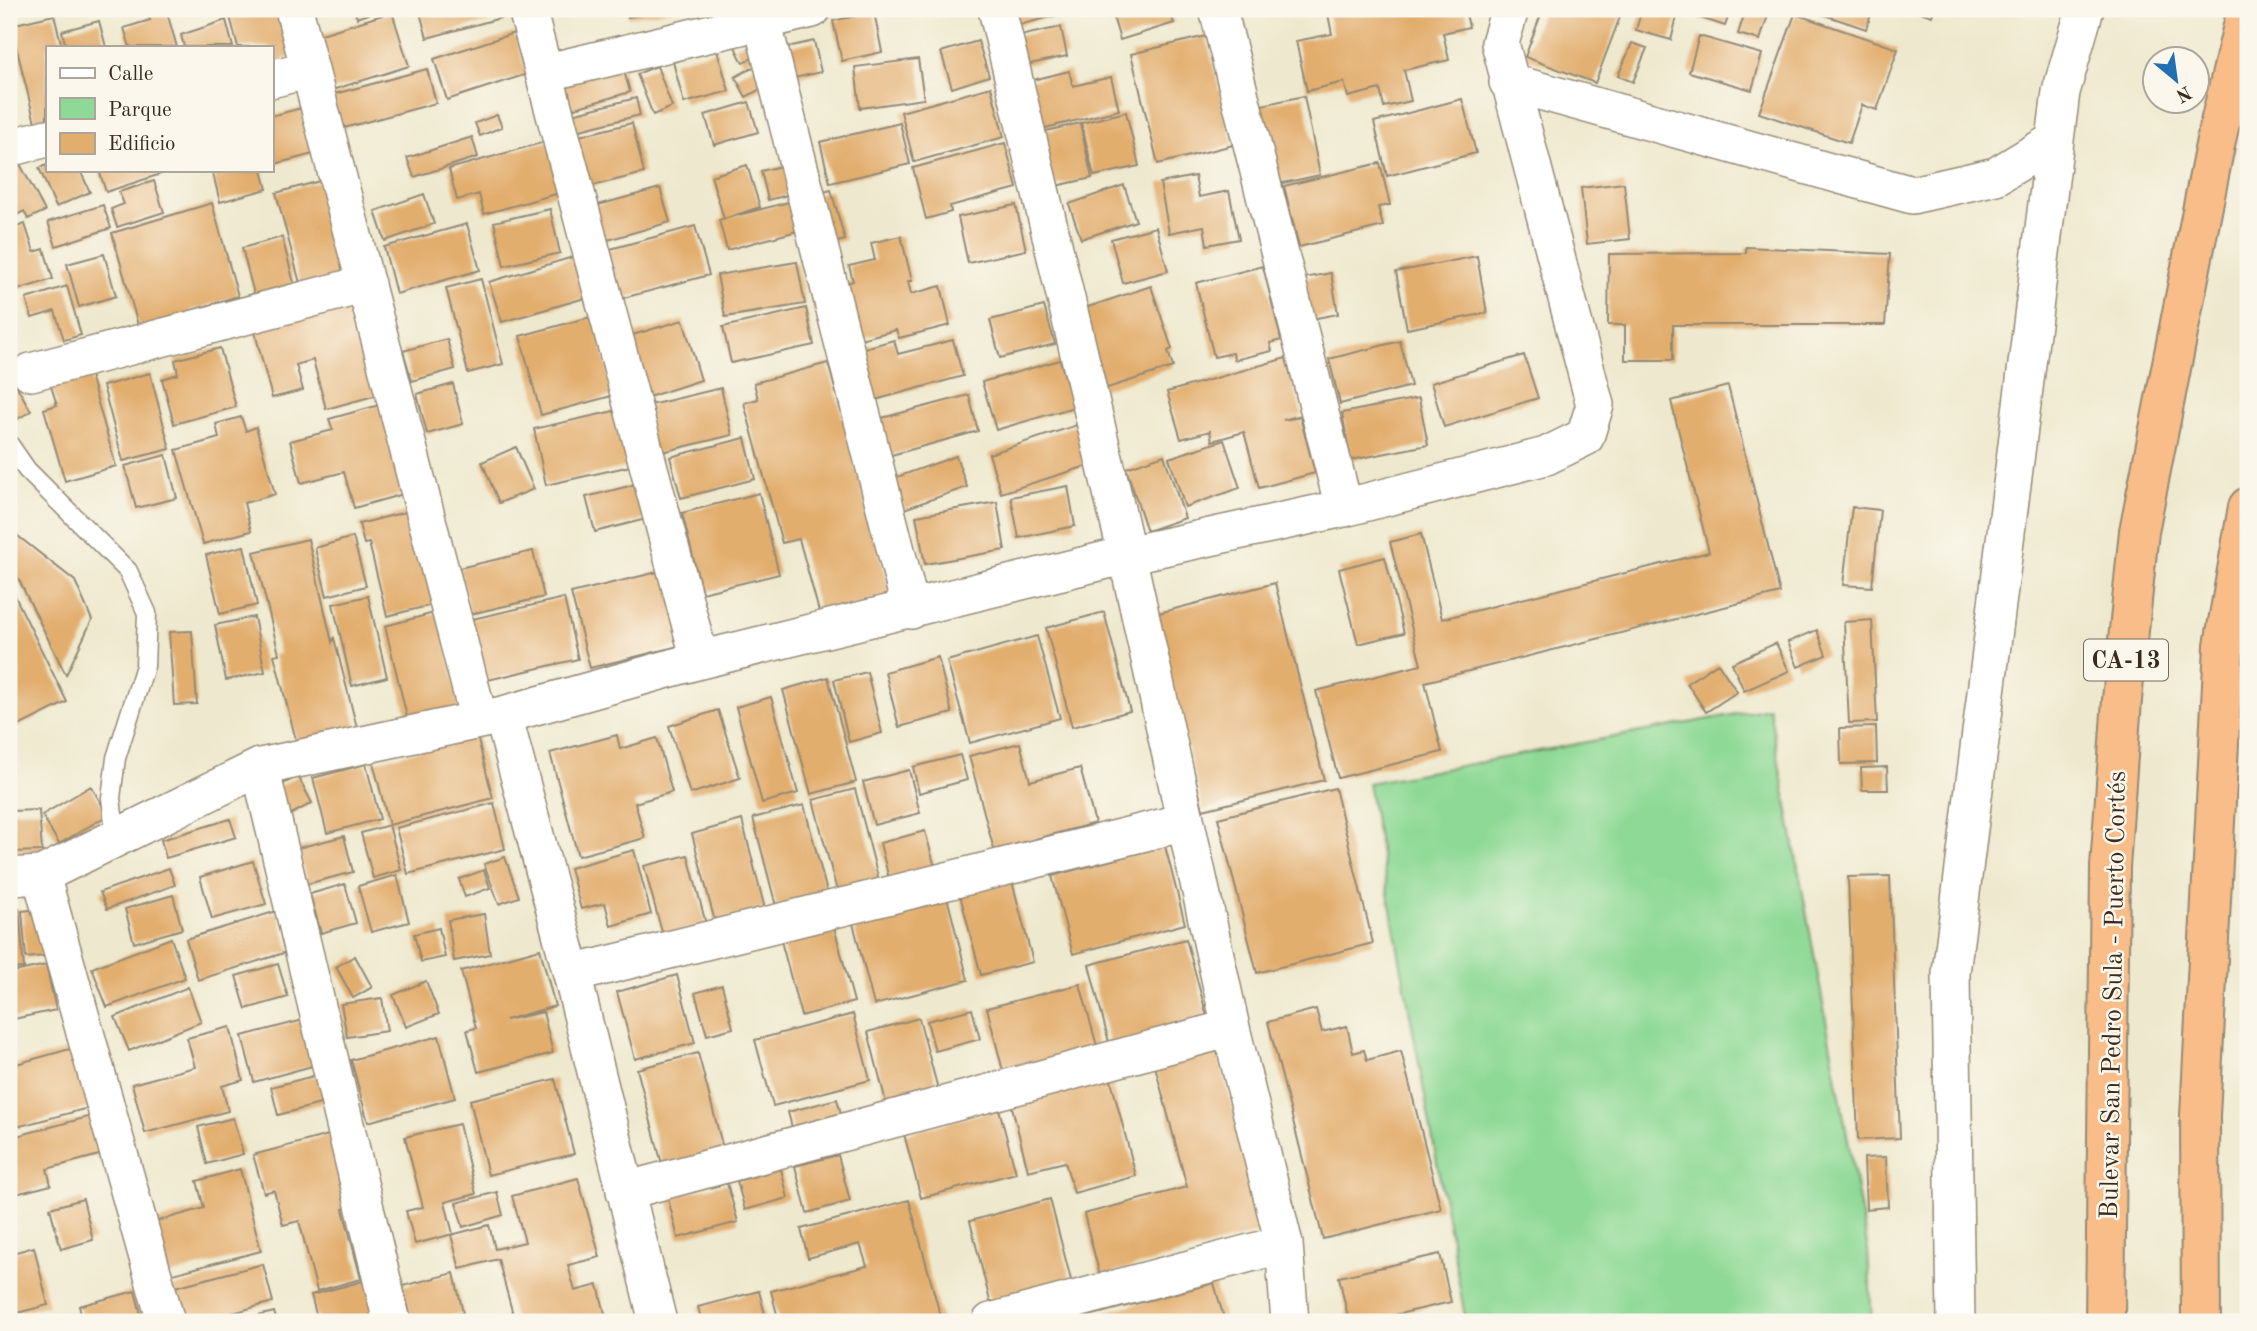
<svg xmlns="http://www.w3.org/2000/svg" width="2257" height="1331" viewBox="0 0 2257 1331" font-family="'Old Standard TT',serif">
  <rect width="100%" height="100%" fill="#fbf7ec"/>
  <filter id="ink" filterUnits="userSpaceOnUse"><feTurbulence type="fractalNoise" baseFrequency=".0143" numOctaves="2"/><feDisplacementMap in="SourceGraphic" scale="14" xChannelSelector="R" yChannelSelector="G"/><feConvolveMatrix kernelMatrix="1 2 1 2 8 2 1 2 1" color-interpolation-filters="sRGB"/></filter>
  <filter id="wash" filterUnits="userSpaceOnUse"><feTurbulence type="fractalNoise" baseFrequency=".00686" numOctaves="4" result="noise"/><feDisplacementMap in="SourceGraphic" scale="28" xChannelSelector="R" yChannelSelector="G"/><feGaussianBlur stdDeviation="1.57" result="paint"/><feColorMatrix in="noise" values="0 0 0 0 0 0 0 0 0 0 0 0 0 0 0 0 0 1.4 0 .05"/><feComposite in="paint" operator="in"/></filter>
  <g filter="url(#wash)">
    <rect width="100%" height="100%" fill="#eee9ce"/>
    <!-- green -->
    <path fill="#8ed995" stroke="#64825a" stroke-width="2" d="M1769,708l99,542 4,72h-406l-98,-539z"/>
    <g id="blocks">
      <!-- building -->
      <path fill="#e2ae6e" d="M146,9h20l11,38h-47l-6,-19 26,-8z
        M228,9h55l13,47 -25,6v-15h-33z
        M354,9h27l-24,9z
        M419,9h94l2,5 -88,24z
        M627,9h45l1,1 -45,7z
        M1002,9h63l1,4 -59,15z
        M1125,9h44l5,14 -54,17 -8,-27z
        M1327,9h138l4,18 -26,6 6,27 -45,10 7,31 -27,6 -4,-18 -32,8 -4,-15 -37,9 -11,-50 36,-7z
        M1543,9h80l-28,74 -70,-26z
        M1642,9h37l-8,31 -35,-10z
        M1697,9h34l-6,17 -31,-10z
        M1746,9h24l-10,31 -22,-6z
        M1807,9h66l-7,20z
        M1911,9h23l-2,7z
        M392,12l17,54 -80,25 -17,-54z
        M874,12l8,40 -40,9 -9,-40z
        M1795,14l103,35 -21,61 -15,-5 -13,38 -90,-30z
        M54,15l8,32h-15v77l-11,3 -25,-102z
        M226,20l7,27h-49l-3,-12z
        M99,21l7,26h-40l-4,-16z
        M1061,27l6,29 -46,10 -6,-29z
        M514,33l13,41 -80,26 -13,-41z
        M1206,36l27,109 -75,19 -27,-110z
        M1699,36l63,18 -10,36 -63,-18z
        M753,39l7,15 -17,9 -8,-16z
        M814,41l7,31 -31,7 -7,-31z
        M978,41l11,35 -37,12 -11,-36z
        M1632,43l15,5 -14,34 -15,-6z
        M717,50l12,41 -45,12 -11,-41z
        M918,59l6,40 -64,9 -5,-41z
        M621,60l9,32 -65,19 -9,-33z
        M757,65l11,20 -22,12 -11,-20z
        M657,66l15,41 -19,8 -16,-41z
        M427,69l9,34 -96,26 -9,-34z
        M1069,71l4,15 38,-9 8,33 -90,22 -12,-48z
        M991,87l13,50 -90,25 -13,-50z
        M1304,96l16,79 -51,11 -16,-79z
        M636,98l4,17 -68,17 -4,-17z
        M1462,99l14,54 -89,23 -13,-54z
        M749,102l9,30 -44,13 -9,-30z
        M309,106l12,46 -50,13v-49z
        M1126,112l13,54 -45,10 -13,-53z
        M497,115l5,12 -22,9 -5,-13z
        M632,123l12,50 -56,14 -13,-50z
        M900,123l10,41 -80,19 -10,-41z
        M1080,123l12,55 -41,9 -13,-54z
        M472,137l6,20 -64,20 -7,-19z
        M548,141l15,51 -79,22 -5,-20 -22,6 -8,-31z
        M1005,143l12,45 -67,18 1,6 -25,7 -13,-51z
        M1380,163l10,42 -12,2 5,19 -84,21 -15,-61z
        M20,164l25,47 -17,8 -4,-8 -15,8v-49z
        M47,165v5h33l10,22 -34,15 -17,-39z
        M747,165l13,42 -36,12 -13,-43z
        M785,165l7,29 -24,6 -7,-29z
        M99,170h74l-67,22z
        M212,170h50l5,19 -47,13z
        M1195,176l4,21 30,-6 10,48 -32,6 -3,-19 -35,7 -9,-50z
        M327,179l25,94 -51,14 -25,-94z
        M154,181l10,31 -47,15 -6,-18 13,-5 -5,-12z
        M1624,183l6,56 -43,5 -6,-56z
        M1124,185l12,36 -55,18 -12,-35z
        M660,188l10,34 -69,20 -10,-35z
        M831,190l14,50 -15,4 -13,-50z
        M424,194l10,30 -49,17 -10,-30z
        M789,202l8,29 -70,19 -8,-30z
        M212,203l26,93 -48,15 2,5 -52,16 -28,-99z
        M103,205l8,23 -55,18 -8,-24z
        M1016,205l10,45 -58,13 -10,-46z
        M550,209l10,44 -56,13 -10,-44z
        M25,224l9,28 10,-3 9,30 -42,13 -2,-30 3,-1 -3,-9v-23z
        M467,224l13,46 -84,24 -12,-47z
        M695,226l14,49 -93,25 -13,-49z
        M1156,227l12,44 -45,12 -12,-44z
        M901,236l11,45h-4l3,13 30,-8 9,39 -51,13 -3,-8 -40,10 -14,-56 11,-3 -4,-15 26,-6 -4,-17z
        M282,237l13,50 -40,11 -13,-50z
        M1746,247l144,7 -5,71h-212v35h-48v-35h-17l1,-71 137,-1z
        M104,254l12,42 -37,11 -12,-43z
        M1477,256l10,57 -80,16 -11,-57z
        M573,257l12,41 -83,24 -13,-40z
        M797,262l8,42 -80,13 -8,-42z
        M1263,266l18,74 -11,3 2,8 -38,9 -1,-7 -19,4 -18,-74z
        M1331,273l7,41 -27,5 -7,-41z
        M481,279l22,85 -35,9 -22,-85z
        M67,286l14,49 -17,5 -9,-29 -23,7 -6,-19z
        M1151,286l21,63 -4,2 5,16 -75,24 -25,-79z
        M356,297l25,97 -55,15 -13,-49 -17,5 7,25 -31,8 -19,-73z
        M1044,306l11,38 -55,14 -10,-38z
        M806,308l8,37 -83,18 -8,-36z
        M594,316l21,79 -74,20 -21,-79z
        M683,320l18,60 -62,20 -20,-61z
        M447,339l8,30 -43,12 -9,-30z
        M894,340l4,14 55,-14 10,36 -88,24 -14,-51z
        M1400,341l11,45 -71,18 -11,-45z
        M220,348l16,59 -62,17 -12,-45 16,-5 -3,-14z
        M1524,355l14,43 -94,29 -13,-44z
        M1286,358l16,57 -19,5 17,-3 15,56 -56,15 -15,-56 -32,9 -2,-10 -29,8 -14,-47z
        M1060,360l14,47 -78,23 -14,-48z
        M828,363l63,232 -71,20 -21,-76 -17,4 -38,-140 14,-4 -4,-16z
        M88,368l28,98 -51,15 -21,-72 13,-4 -8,-25z
        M9,373l22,38 -22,13z
        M150,373l20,76 -47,12 -20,-75z
        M453,384l10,40 -36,10 -10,-40z
        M1728,386l52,207 -355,89 17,70 -104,26 -22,-87 105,-26 -31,-123 31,-8 21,85 267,-67 -38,-151z
        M721,388l11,47 -78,19 -12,-47z
        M969,395l9,36 -90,25 -10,-37z
        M1419,398l9,47 -77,15 -9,-47z
        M383,404l24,89 -53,15 -10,-36 -43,11 -11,-42 43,-11 -4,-11z
        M623,409l12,56 -89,20 -12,-56z
        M241,417l5,14 10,-4 19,67 -31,9 7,28 -48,13 -27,-94 43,-12 -3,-14z
        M1077,425l13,40 -89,28 -12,-39z
        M745,438l10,41 -74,19 -11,-41z
        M1224,440l16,48 -55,19 -16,-49z
        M516,447l18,42 -35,14 -17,-41z
        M166,455l11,43 -41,10 -11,-42z
        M1164,455l21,63 -38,13 -21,-63z
        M956,456l11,31 -63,22 -10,-31z
        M637,484l9,35 -51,13 -9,-35z
        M1068,486l7,40 -56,12 -8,-41z
        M759,493l20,81 -77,19 -20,-80z
        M997,502l8,48 -80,14 -9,-48z
        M1852,507l28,3 -8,77 -29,-2z
        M413,510l23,94 -49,12 -18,-73 -5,1 -5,-20z
        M9,529l66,52 17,39 -26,55 -57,-115z
        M353,537l13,49 -39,10 -12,-48z
        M308,539l24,103 2,-4 23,90 -60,16 -23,-89 5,-1 -25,-102z
        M244,546l13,59 -37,9 -14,-59z
        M533,551l11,46 -74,17 -11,-46z
        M1385,557l19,76 -46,11 -19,-75z
        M666,570l17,75 -93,23 -19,-75z
        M1275,583l49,197 -121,30 -48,-196z
        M9,584l58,118 -58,29z
        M368,596l19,81 -35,9 -19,-82z
        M564,598l14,61 -99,23 -15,-61z
        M438,612l23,95 -53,14 -23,-95z
        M1104,612l26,99 -58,16 -26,-99z
        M254,617l11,55 -39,8 -11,-55z
        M1872,620l5,102 -28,1 -5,-101z
        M1817,630l9,25 -28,12 -10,-25z
        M192,631l5,73 -23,1 -5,-73z
        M1037,636l23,82 -90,25 -23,-82z
        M1776,643l13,28 -45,20 -12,-28z
        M938,657l14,56 -53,14 -14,-55z
        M1718,663l19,29 -31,20 -19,-29z
        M867,672l15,61 -33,9 -15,-62z
        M828,677l28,105 -45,12 -28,-104z
        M771,697l27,96 -36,10 -26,-96z
        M718,710l22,68 -50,16 -21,-68z
        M1876,727l1,36 -36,1 -1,-36z
        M617,735l3,14 37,-11 15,54 -37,11 10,35 -67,18 -28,-103z
        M477,736l16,62 -104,27 -16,-63z
        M1020,743l10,38 50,-13 15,55 -101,27 -25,-94z
        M960,755l7,25 -48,13 -6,-26z
        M366,764l14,55 -53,14 -14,-55z
        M1887,767l1,23h-26l-1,-22z
        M909,770l11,43 -46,12 -11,-43z
        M298,776l14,27 -24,13 -14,-27z
        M91,786l17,29 -49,29 -17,-29z
        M1335,788l38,155 -116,30 -39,-155z
        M855,789l24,92 -42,10 -24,-91z
        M494,803l11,46 -97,25 -12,-46z
        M804,805l23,87 -51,14 -23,-88z
        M39,810l3,41 -33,1v-41z
        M230,819l6,18 -70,21 -5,-18z
        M742,820l23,89 -50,13 -23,-88z
        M389,825l12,45 -28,8 -12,-45z
        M925,831l10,36 -46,12 -9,-36z
        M344,836l9,36 -46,12 -9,-36z
        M1165,846l20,78 -112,30 -21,-78z
        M634,850l17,64 -40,12 -6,-23 -24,6 -11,-41z
        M688,855l18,69 -43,12 -19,-70z
        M505,857l14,40 -20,7 -15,-40z
        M253,861l13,43 -54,15 -12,-42z
        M169,868l6,17 -68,24 -7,-17z
        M484,870l6,18 -25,9 -6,-18z
        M397,875l12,47 -38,10 -13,-46z
        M1890,876l10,262 -42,2 -10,-263z
        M1012,881l21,81 -52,13 -21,-80z
        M345,884l11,39 -35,10 -11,-39z
        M173,895l9,34 -48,14 -9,-34z
        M947,897l21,83 -94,25 -21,-82z
        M49,908l3,47 -26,3 -4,-47z
        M19,909l5,59 -15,1v-59z
        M277,911l13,40 -92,29 -12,-41z
        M484,914l6,40 -36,7 -6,-41z
        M833,923l21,79 -53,14 -21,-79z
        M439,928l6,29 -24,5 -7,-28z
        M171,938l14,40 -78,29 -15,-39z
        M1186,939l22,81 -98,26 -21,-81z
        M540,949l15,57 -50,14 38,-8 10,41 -75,19 -11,-42 9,-2 -15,-57z
        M355,956l17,31 -19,11 -17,-31z
        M278,964l10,33 -42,12 -10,-33z
        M46,965l10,45 -47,10v-47z
        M677,975l18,68 -60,16 -18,-67z
        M426,981l13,33 -33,13 -13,-32z
        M1080,984l18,66 -94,25 -17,-67z
        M722,985l11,43 -26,7 -12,-42z
        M188,987l13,35 -72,29 -14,-34z
        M382,998l5,33 -40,6 -6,-33z
        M972,1009l8,30 -45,12 -8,-30z
        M1316,1009l6,23 25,-6 6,27 11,-3 3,10 34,-9 40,158 -118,30 -55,-217z
        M853,1014l17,66 -97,26 -18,-66z
        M311,1018l12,45 -69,19 -12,-46z
        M919,1018l20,75 -52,13 -19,-74z
        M230,1027l13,53 -21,6 6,25 -83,22 -13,-49 63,-17 -8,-29z
        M439,1036l16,62 -87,24 -17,-62z
        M84,1045l16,60 -91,24v-63z
        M1217,1049l48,182 -165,45 -16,-62 103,-27 -32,-121z
        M698,1053l26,99 -61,16 -26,-99z
        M1109,1073l27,103 -62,17 -9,-31 -37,9 -18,-72z
        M321,1074l7,28 -50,13 -7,-28z
        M555,1079l19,75 -86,21 -18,-75z
        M837,1099l6,22 -49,14 -6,-23z
        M999,1109l17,64 -95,25 -17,-64z
        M103,1113l11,38 -67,18 4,16 -39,10 -3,-13v-44z
        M233,1118l10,36 -36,10 -9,-37z
        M459,1124l17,70 -31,8 8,32 -38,10 -9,-33 17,-4 -18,-70z
        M336,1133l9,38 -8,2 9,35 -3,1 18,70 -44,12 -18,-70 -16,4 -9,-35 -10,3 -11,-38z
        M838,1155l12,46 -43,12 -12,-47z
        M1886,1157l2,50 -22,2 -2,-51z
        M240,1169l21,82 -96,25 -14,-53 53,-15 -7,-27z
        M781,1169l7,29 -43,12 -8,-29z
        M578,1178l22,79 -32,8 7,26 23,-6 9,37h-92l-17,-63 -38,10 -9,-34 38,-10 6,24 30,-7 -13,-46z
        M727,1183l11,39 -60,16 -10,-40z
        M497,1192l6,23 -40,12 -7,-24z
        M83,1199l10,41 -32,9 -11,-41z
        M1050,1199l22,85 -81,21 -21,-84z
        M909,1200l33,122h-163l-8,-31 96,-25 -7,-22 -52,14 -7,-29z
        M34,1247l14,58 -39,10v-61z
        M1440,1254l11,48 -87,20h-15l-10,-45z
        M263,1264l10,38 -55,15 2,5h-40l-9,-34z
        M454,1273l9,40 -36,9h-15l-9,-36z
        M371,1279l10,36 -26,7h-37l-7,-27z
        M1214,1283l11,39h-150l-1,-2z
        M135,1291l8,31h-60l-4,-16z
        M759,1291l8,31h-65l-4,-15z
        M274,1312l3,10h-39v-1z"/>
    </g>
  </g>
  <g filter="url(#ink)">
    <use href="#blocks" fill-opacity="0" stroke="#948a76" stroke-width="2"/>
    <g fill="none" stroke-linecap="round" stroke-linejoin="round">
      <!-- service casing -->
      <g stroke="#948a76" stroke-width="21">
        <path id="service" d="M9,444l18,26 101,101 19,42 -2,53 -29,92 -5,40 5,41"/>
      </g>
      <!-- minor casing -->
      <g stroke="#948a76" stroke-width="40">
        <path id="minor" d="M294,9l185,711
          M527,9l173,651
          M759,9l152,601
          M997,9l130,546 104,473 53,216 6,78
          M1218,9l126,499
          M544,73l268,-64
          M271,79l39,-10
          M1508,82l404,113 84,-19 58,-35
          M9,148l38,-10
          M31,372l335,-88
          M503,715l69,259 86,348
          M260,767l132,555
          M41,875l125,447
          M9,877l32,-2 219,-108 243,-52 197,-55 427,-105 217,-47 202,-52 39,-19 10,-32 -95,-362 10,-34
          M572,974l613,-152
          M625,1191l606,-163
          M991,1322l293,-78
          M1956,1322l-5,-349 110,-881 24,-83"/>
      </g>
      <!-- trunk casing -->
      <g stroke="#948a76" stroke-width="42">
        <path id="trunk" d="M2105,1322l5,-455 12,-167 17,-169 77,-391 31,-131
          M2201,1322l-1,-206 24,-471 24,-138"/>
      </g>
      <!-- service -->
      <use href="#service" stroke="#fff" stroke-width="18"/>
      <!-- minor -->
      <use href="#minor" stroke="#fff" stroke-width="37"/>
      <!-- trunk -->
      <use href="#trunk" stroke="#f8bd88" stroke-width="38"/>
    </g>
  </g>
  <g text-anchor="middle" stroke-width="5" stroke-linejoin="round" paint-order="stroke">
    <!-- shield labels -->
    <rect fill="#fbf7ec" stroke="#75685c" stroke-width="2" x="2084" y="639.5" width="84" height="41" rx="5"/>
    <g font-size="24" font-weight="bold" fill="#3b2a1e">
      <text x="2126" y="668">CA-13</text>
    </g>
    <!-- street labels -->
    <g font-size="26" fill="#3b2a1e" stroke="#fbf7ec">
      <text transform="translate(2112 995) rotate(-89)" y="9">Bulevar San Pedro Sula - Puerto Cortés</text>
    </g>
  </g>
  <!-- margin -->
  <rect width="2257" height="1331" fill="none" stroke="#fbf7ec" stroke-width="35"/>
  <!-- legend -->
  <rect x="46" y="46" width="228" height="126" fill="#fbf7ec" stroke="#aea59a" stroke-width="2"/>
  <rect x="60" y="68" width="35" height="10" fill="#ffffff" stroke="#aea59a" stroke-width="2"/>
  <text x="108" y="80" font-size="21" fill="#3b2a1e">Calle</text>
  <rect x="60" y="98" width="35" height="21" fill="#8ed995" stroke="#aea59a" stroke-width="2"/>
  <text x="108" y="116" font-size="21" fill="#3b2a1e">Parque</text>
  <rect x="60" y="133" width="35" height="21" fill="#e2ae6e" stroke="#aea59a" stroke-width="2"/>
  <text x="108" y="150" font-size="21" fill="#3b2a1e">Edificio</text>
  <!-- north arrow -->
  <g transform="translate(2176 80) rotate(151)"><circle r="33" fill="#fbf7ec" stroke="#aea59a" stroke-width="2"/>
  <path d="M0-5L12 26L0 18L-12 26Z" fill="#1f6fb2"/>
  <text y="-10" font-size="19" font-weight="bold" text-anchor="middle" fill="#3b2a1e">N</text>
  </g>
</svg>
